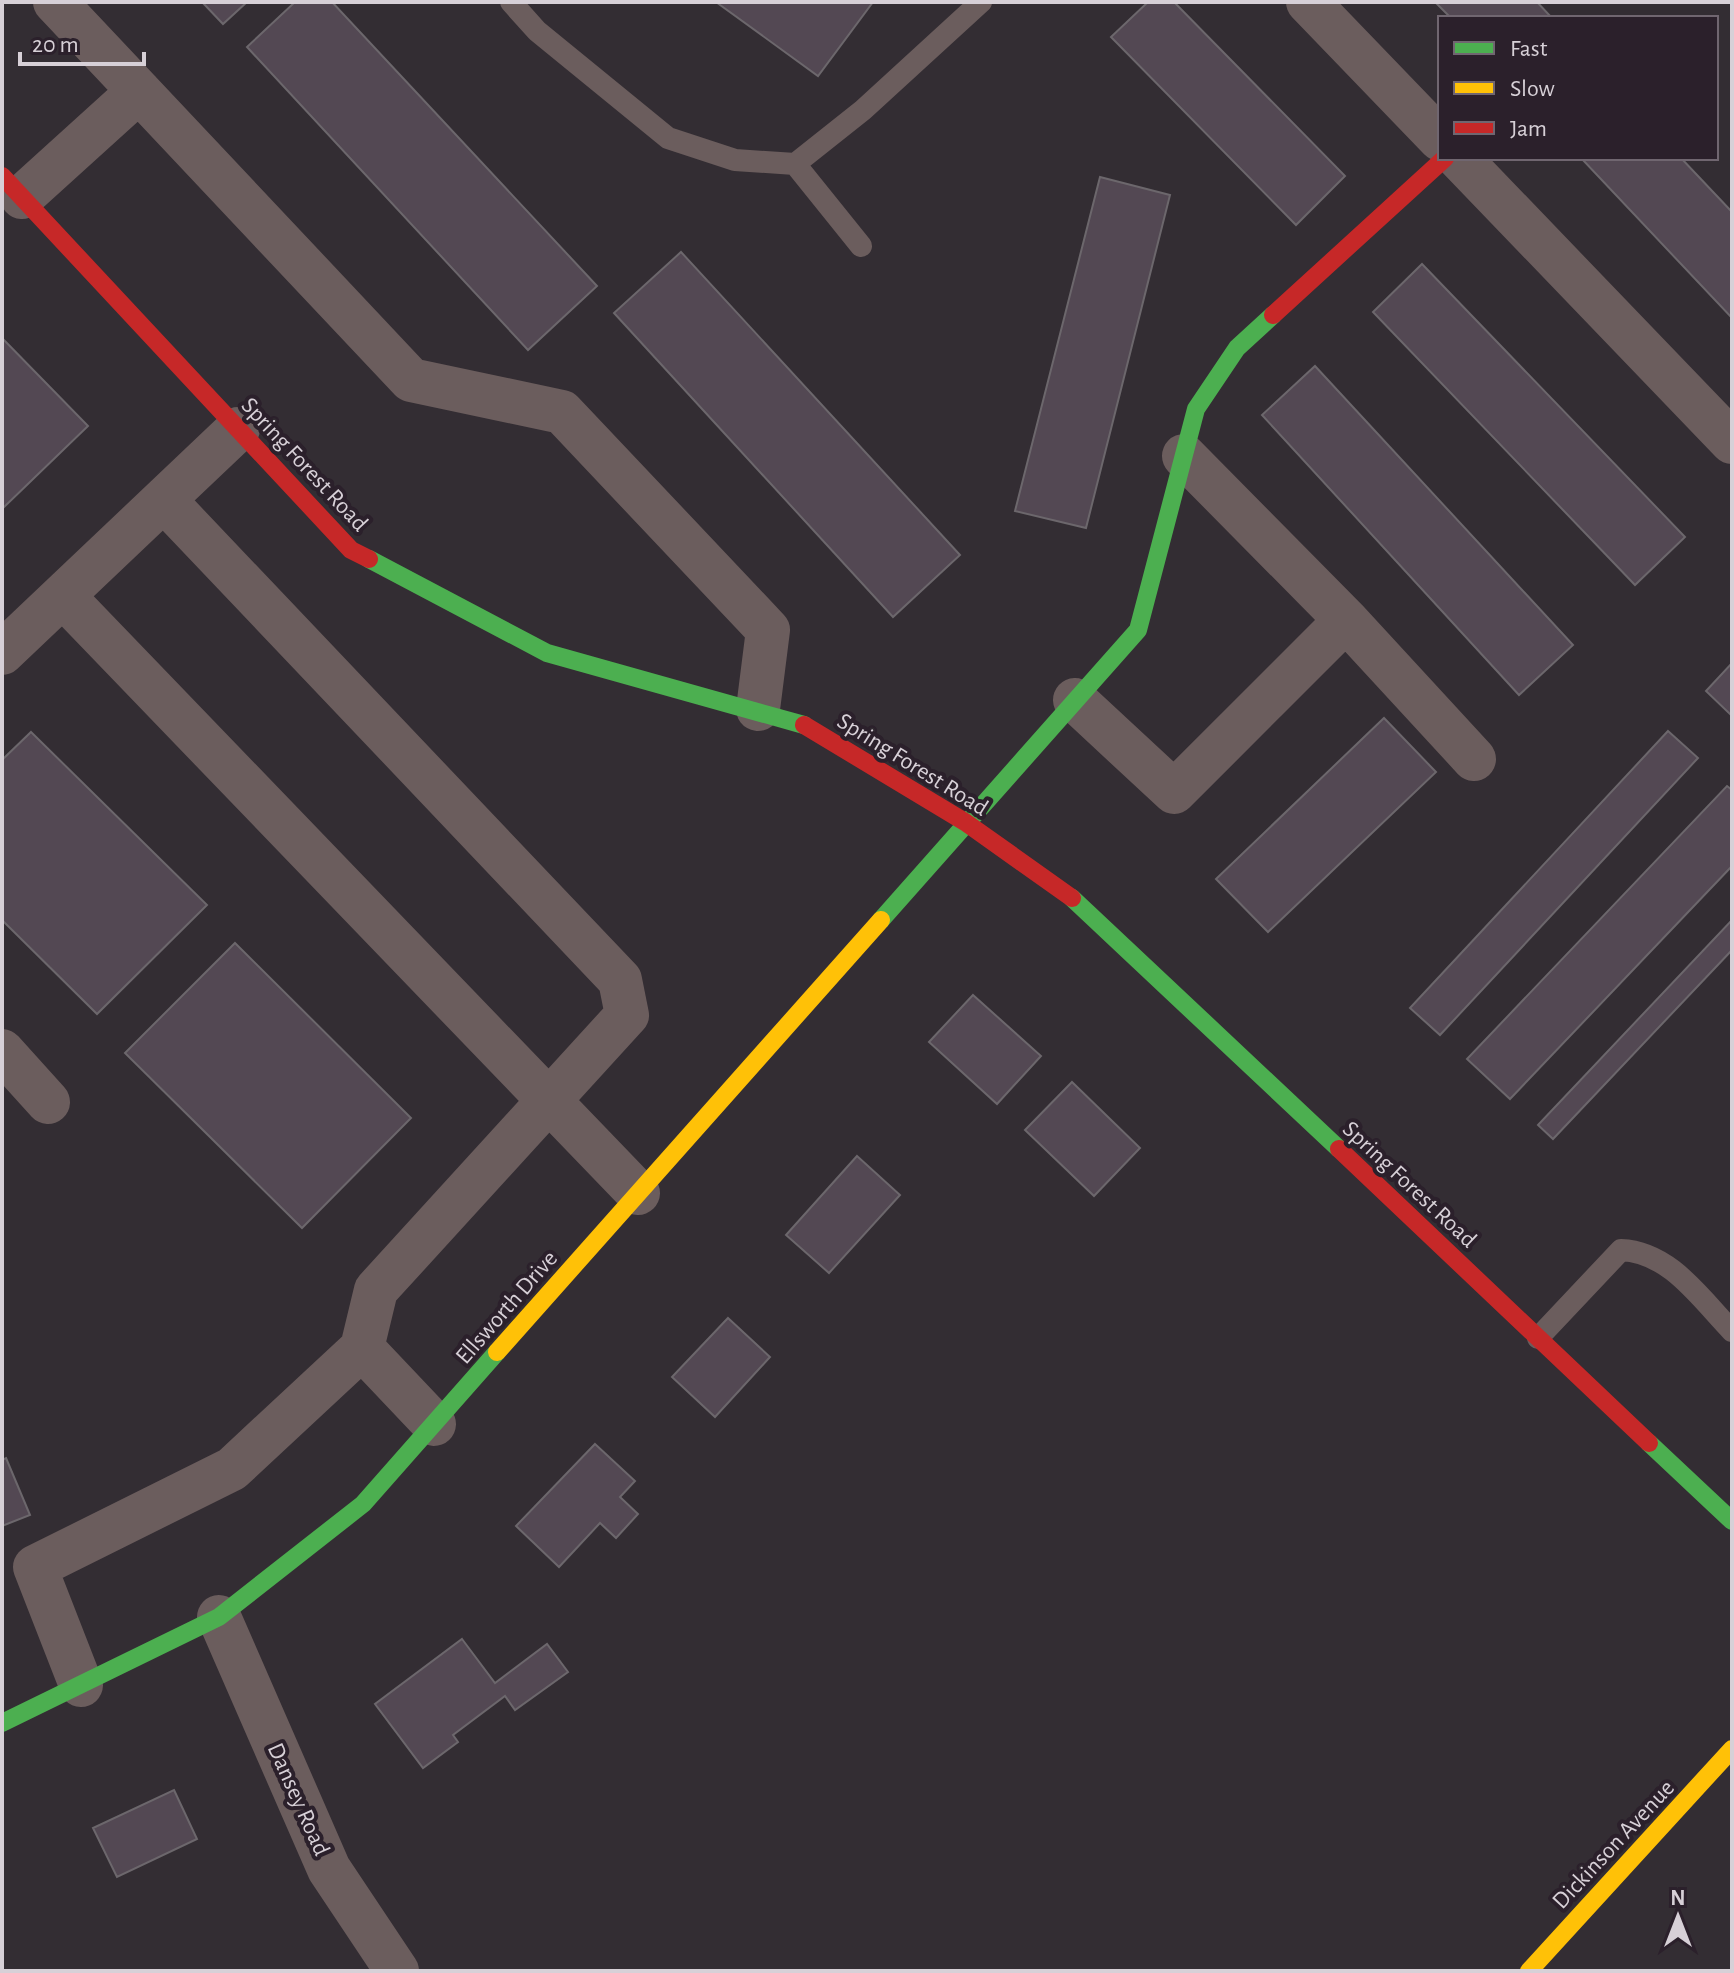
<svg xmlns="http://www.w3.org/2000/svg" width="1734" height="1973" viewBox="0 0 1734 1973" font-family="'Alegreya Sans',sans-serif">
  <rect width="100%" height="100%" fill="#332d33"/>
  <!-- building -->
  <path fill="#534853" stroke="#6c676c" stroke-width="2" d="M202,2h45l-24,22z
    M295,2h37l265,284 -69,64 -281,-303z
    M716,2h157l-55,74z
    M1148,2h26l171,174 -49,49 -185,-188z
    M1435,2h102l15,16h-101z
    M1581,158h100l51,54v106z
    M1100,177l70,18 -84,333 -71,-17z
    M681,252l279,303 -67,62 -279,-304z
    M1422,264l263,273 -50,48 -262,-273z
    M2,338l86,88 -86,83z
    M1315,366l258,279 -54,50 -257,-280z
    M1732,663v53l-26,-25z
    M1384,718l52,54 -168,160 -52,-53z
    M1668,731l30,27 -258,277 -30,-27z
    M31,732l176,173 -110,109 -95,-94v-160z
    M1727,786l5,4v76l-222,233 -43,-40z
    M1732,920v30l-179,189 -15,-14z
    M235,943l176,175 -109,110 -177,-175z
    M973,995l68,61 -44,48 -68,-62z
    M1072,1082l68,66 -46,48 -69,-66z
    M857,1156l43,39 -71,78 -43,-38z
    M728,1318l42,39 -55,60 -43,-40z
    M595,1444l40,37 -15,16 18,17 -22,24 -16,-15 -41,44 -43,-41z
    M6,1458l24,57 -28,11v-66z
    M462,1639l33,44 52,-39 21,28 -53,38 -10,-14 -52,39 5,7 -35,26 -48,-64z
    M174,1790l23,49 -80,38 -24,-49z"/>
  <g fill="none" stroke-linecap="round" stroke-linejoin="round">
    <!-- lane -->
    <path stroke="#6b5d5d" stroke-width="22" d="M511,2l26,29 131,107 67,22 60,4 68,-54 118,-108
      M795,164l66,82
      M1538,1338l83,-88c49,2 79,48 111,81"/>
    <!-- street -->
    <path stroke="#6b5d5d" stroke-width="44" d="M55,2l356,378 151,32 206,218 -10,79
      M1308,2l132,137
      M1459,158l273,284
      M22,197l117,-106
      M1184,456l162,164 128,139
      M164,500l456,480 7,35 -251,275 -14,58
      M63,596l575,597
      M2,653l236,-224
      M1075,700l99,92 172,-172
      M2,1051l46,51
      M219,1617l110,252 68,102
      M81,1685l-46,-118 197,-98 130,-121 72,76"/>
    <!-- fast -->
    <path stroke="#4caf50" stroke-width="18" d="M369,559l178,94 257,72
      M1072,898l267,251
      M881,920l257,-290 58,-221 41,-61 36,-33
      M1649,1443l83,78
      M2,1723l217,-106 144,-113 134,-152"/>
    <!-- slow -->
    <path stroke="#ffc107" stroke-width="18" d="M497,1352l384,-432
      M1529,1971l203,-222"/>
    <!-- jam -->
    <path stroke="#c62828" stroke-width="18" d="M2,176l349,374 18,9
      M1273,315l172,-157
      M804,725l161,97 107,76
      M1339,1149l310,294"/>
  </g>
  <g text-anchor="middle" stroke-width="8" stroke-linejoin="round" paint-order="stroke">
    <!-- street labels -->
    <g font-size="24" fill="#d7d0d7" stroke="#2b202b">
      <text transform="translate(305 464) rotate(47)" y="8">Spring Forest Road</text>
      <text transform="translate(913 764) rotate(32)" y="8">Spring Forest Road</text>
      <text transform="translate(1410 1184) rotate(43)" y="8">Spring Forest Road</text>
      <text transform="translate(506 1307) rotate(-49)" y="8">Ellsworth Drive</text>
      <text transform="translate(299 1799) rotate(66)" y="8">Dansey Road</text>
      <text transform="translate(1613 1844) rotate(-47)" y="8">Dickinson Avenue</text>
    </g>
  </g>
  <!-- border -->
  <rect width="1734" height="1973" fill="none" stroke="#d7d0d7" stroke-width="8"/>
  <!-- legend -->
  <rect x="1438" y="16" width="280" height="144" fill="#2b202b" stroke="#706670" stroke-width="2"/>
  <rect x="1454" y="42" width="40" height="12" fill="#4caf50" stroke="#706670" stroke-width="2"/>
  <text x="1510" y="56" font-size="24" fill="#d7d0d7">Fast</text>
  <rect x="1454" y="82" width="40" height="12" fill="#ffc107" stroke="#706670" stroke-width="2"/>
  <text x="1510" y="96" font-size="24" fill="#d7d0d7">Slow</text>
  <rect x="1454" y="122" width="40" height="12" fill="#c62828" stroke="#706670" stroke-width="2"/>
  <text x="1510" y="136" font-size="24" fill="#d7d0d7">Jam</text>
  <!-- north arrow -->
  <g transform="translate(1678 1917)" stroke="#2b202b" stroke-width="6" paint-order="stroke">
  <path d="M0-6L14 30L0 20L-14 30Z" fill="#d7d0d7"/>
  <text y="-12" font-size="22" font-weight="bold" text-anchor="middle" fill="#d7d0d7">N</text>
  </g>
  <!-- scale -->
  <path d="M20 52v12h124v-12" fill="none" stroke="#d7d0d7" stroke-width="4"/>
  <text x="32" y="52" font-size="24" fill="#d7d0d7" stroke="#2b202b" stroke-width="6" paint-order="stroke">20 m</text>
</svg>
